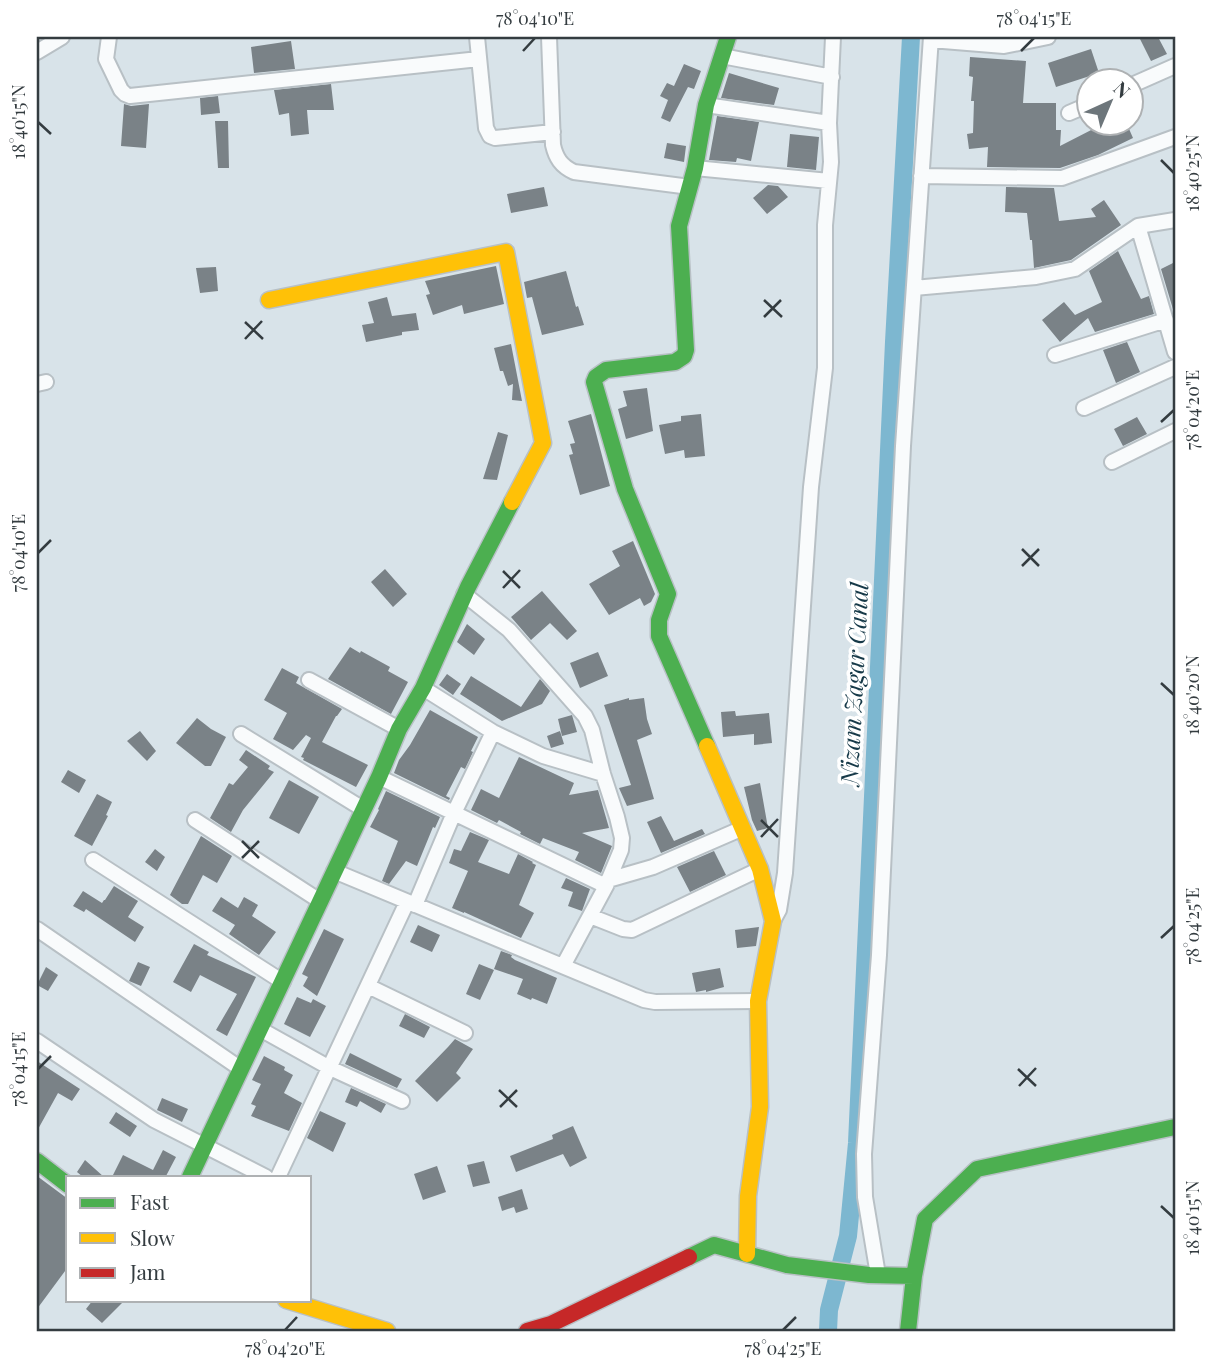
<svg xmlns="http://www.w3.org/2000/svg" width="1212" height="1368" viewBox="0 0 1212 1368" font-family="'Playfair Display',serif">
  <rect width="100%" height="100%" fill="#d8e3e9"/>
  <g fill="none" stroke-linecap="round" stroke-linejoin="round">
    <!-- canal -->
    <path stroke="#7db7d0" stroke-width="18" d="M828,1331l1,-21 19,-74 9,-93 37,-801 17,-305"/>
  </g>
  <!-- building -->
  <path fill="#7a8287" d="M1139,37h19l9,17 -16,7z
    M291,41l4,28 -41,4 -3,-26z
    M1091,49l8,24 -43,14 -8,-24z
    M970,57l56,4 -3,42h33v27h5l-1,16 39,-20 -1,-4h28l7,16 -35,17 -38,13 -73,-1 1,-20 -19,2 -2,-15 6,-1 1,-32h-3l2,-24 -4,-1z
    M684,64l17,7 -7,18 -6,-2 -18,35 -9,-4 7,-18 -8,-4 7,-13 7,3z
    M729,73l50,15 -5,17 -53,-7z
    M331,84l3,26h-27l2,24 -18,2 -2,-23 -10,2 -5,-25z
    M218,96l2,17 -19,2 -1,-17z
    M124,104l7,2 18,-2 -3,44 -25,-2z
    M717,116l42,6 -8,39 -14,-3 -1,4 -27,-2z
    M215,121h13l1,47h-11z
    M790,134l29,3 -3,33 -29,-3z
    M667,143l19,3 -2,16 -20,-4z
    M768,185l10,1 10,11 -21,17 -14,-16z
    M544,187l4,19 -37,7 -4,-19z
    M1006,187l48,1 5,33 37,-4 -5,-8 13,-9 17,25 -50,35 -37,8 -2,-28h-2l-3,-27 -22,-1z
    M1118,251l23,48 8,-3 5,18 -59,18 -7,-14 -28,24 -18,-22 22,-18 11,13 27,-13 -13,-31z
    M1175,262v54l-14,-47z
    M496,266l8,38 -40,10 -2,-9 -29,10 -7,-20 4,-1 -5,-13z
    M216,267l2,24 -18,2 -4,-25z
    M566,271l10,36 2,-1 6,19 -42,10 -10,-38 -5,1 -3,-16z
    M387,297l5,19 24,-3 3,17 -17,2v3l-36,7 -4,-17 12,-2 -6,-21z
    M1127,342l13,30 -24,11 -13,-33z
    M511,344l11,57 -10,-1 1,-16 -5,2 -5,-15h-3l-6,-23z
    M647,388l6,43 -27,8 -8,-30 9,-3 -4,-15z
    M591,414l19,72 -30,9 -11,-40 4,-1 -3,-10 5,-1 -7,-22z
    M701,414l4,42 -20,2 -1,-8 -19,4 -6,-29 22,-4v-5z
    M1137,417l10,17 -24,12 -9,-17z
    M498,432l10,3 -11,45 -14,-1z
    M633,541l22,53 -4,8 -7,4 -4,-8 -31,17 -20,-31 31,-18 -8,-15z
    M385,569l22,25 -14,13 -22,-25z
    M542,591l35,40 -10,9 -17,-17 -19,17 -20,-23z
    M467,624l18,15 -11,16 -17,-13z
    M350,647l10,6 1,-2 29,16 -2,4 20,11 -17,32 -63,-35z
    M598,652l10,24 -28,12 -10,-25z
    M282,668l17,9 -3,6 46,26 -5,7h-1l-14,26 46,23 -12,22 -53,-27 1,-2 -3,-1 10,-19 -5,-3 -13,15 -20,-11 14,-26 -23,-13z
    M447,674l14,10 -8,11 -14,-10z
    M471,676l50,31 19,-28 10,12 -8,13 -40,17 -42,-27z
    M629,698v2l15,-2 3,21 5,15 -15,6 17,59 -27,7 -8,-18 12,-3 -27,-80z
    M430,710l48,27 -7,14 2,1 -8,17 -4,-2 -15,29 4,2 -1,2 -55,-27 5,-13 11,-15z
    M735,711l1,5 33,-3 3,30 -18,2v-11l-31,3 -2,-25z
    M572,715l5,17 -15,4 -4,-17z
    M197,718l14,11 15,8 -15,29h-6l-29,-23z
    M140,731l16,20 -9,10 -20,-20z
    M560,731l4,13 -13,4 -4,-12z
    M246,750l24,16 -2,3 6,3 -31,38 -12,22 -21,-14 19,-35 4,2 15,-18 -9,-7z
    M519,757l55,26 -5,12 29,-5 11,38 -27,5 30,13 -11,27 -26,-13 4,-8 -36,-14 -3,6 -20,-10 1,-2 -22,-12 -2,3 -26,-13 10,-21 18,9z
    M68,770l18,10 -7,13 -18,-11z
    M289,780l30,17 -20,37 -30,-16z
    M760,783l8,45 -11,3 -5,-11 -8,-33z
    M386,791l54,26 -5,11 -2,-1 -16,39 -11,-5 -17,23 -7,-3 16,-40 -28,-14 9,-17 -1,-1z
    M97,794l15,8 -6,13 2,1 -16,30 -18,-10z
    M661,816l13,25 28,-12 3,5 -44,19 -14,-31z
    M470,832l19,8 -11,22 31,12 9,-20 15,8 -1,1 4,2 -17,40 15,8 -13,25 -57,-26v1l-12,-5 16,-37 -19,-8 5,-14 7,2z
    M201,836l31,20 -15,27 -14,-8 -15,29h-6l-12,-9z
    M155,849l10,8 -8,14 -12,-9z
    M714,851l12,24 -36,17 -13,-25z
    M566,878l24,11 -8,22 -14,-5 5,-14 -12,-4z
    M114,886l24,15 -10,16 16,10 -9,15 -49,-33 -2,3 -11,-6 10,-15 19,12 2,-3h1z
    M221,897l17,11 6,-11 14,8 -6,11 24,16 -17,23 -30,-21 6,-9 -23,-14z
    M418,925l22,10 -8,17 -22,-10z
    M759,927l-3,19 -19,2 -2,-18z
    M324,929l20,10 -27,57 -14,-10 5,-9 -6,-3z
    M194,944l15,8 -2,3 49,22 -29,59 -11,-6 21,-36 -37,-19 -9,17 -18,-10z
    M501,951l11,4 -1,2 4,3 42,18 -10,26 -15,-6 -1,2 -14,-6 6,-15 -29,-10z
    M138,962l12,5 -9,19 -12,-5z
    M479,964l15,6 -14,30 -14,-6z
    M46,967l12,8 -10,16 -11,-6z
    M720,968l4,19 -18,5v-2l-10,2 -4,-19z
    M297,997l14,6 2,-4 13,7 -16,31 -26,-13z
    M405,1014l25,13 -6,11 -25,-12z
    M455,1039l18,10 -17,24 5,5 -24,24 -22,-21 33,-34z
    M350,1053l52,26 -5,9 -52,-24z
    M264,1056l21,11 -1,3 9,5 -9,18 18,10 -13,28 -38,-15 5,-10 -5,-2 10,-20 -9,-4z
    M37,1061l43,28 -8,12 -14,-8 -21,38z
    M351,1088l35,16 -5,9 -21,-12 -3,6 -12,-5z
    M162,1098l26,11 -6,13 -25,-12z
    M320,1111l26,12 -13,29 -26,-14z
    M116,1112l21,14 -7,11 -21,-14z
    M573,1126l14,32 -17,9 -7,-13 -47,18 -6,-16 43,-17 -1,-4z
    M163,1150l13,7 -10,19 3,1h-57l11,-22 30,15z
    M85,1160l19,17h-21l-6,-5z
    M484,1161l6,22 -17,4 -6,-22z
    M437,1166l9,26 -23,8 -9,-26z
    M37,1176l31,23v68l-31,42z
    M522,1189l6,20 -12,4 -2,-6 -12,4 -4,-14z
    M93,1300h32l-23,23 -16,-14z"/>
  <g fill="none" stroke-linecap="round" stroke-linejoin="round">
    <!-- street casing -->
    <g stroke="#b8c0c5" stroke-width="18">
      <path id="street" d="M109,37l-3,22 15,31 4,4 5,2 349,-37
        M477,37l9,91 4,8 5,2 58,-6
        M549,37l4,108c3,13 8,21 21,27l116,15
        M931,40l73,6 44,-9
        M37,52l25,-15
        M722,56l110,21
        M1132,85l43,-19
        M706,105l123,18
        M1069,113l21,-9
        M695,168l134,13
        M921,176l141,2 113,-41
        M1138,226l37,126
        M914,288l122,-11 39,-8 63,-43 37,-6
        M1055,355l111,-35
        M37,384l9,-2
        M1084,408l91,-41
        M1112,462l63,-31
        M464,594l45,36 76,86 7,14 11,44 14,43 5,21 -1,12 -15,36 -43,80
        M309,680l90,49
        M423,688l70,44 50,24 60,18
        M241,734l122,75
        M379,777l227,109
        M195,820l125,81
        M93,860l190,122
        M334,871l310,129 11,2 103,-1
        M608,880l45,-13 90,-39
        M415,905l39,-92 39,-81
        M590,916l33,13 9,1 128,-61
        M773,921l6,-11 6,-37 26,-386 14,-119v-143l6,-63 -2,-39 4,-86
        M37,929l204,140
        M368,986l97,47
        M260,1029l70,39 72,33
        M37,1041l117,79 112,57
        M278,1177l129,-275
        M878,1275l-13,-78 -1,-43 15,-199 24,-509 28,-409"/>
    </g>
    <!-- fast casing -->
    <g stroke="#b8c0c5" stroke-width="19">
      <path id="fast" d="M707,746l-48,-110v-16l9,-26 -43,-105 -31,-107 2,-5 10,-7 69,-8 9,-6 2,-6 -7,-124 16,-58 11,-63 22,-68
        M37,1161l31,24
        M190,1177l189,-400 20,-48 24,-41 45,-101 44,-85
        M689,1257l25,-12 73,20 82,10 45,1
        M908,1331l6,-55 11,-57 52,-50 198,-42"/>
    </g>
    <!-- slow casing -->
    <g stroke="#b8c0c5" stroke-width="19">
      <path id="slow" d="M269,300l237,-48 37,191 -31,59
        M707,746l53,123 13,52 -15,80 2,106 -12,89 -1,58
        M286,1300l101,31"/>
    </g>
    <!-- jam casing -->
    <g stroke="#b8c0c5" stroke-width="19">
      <path id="jam" d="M527,1331l24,-7 138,-67"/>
    </g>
    <!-- street -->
    <use href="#street" stroke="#f9fbfc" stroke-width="14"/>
    <!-- fast -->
    <use href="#fast" stroke="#4caf50" stroke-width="16"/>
    <!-- slow -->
    <use href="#slow" stroke="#ffc107" stroke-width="16"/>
    <!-- jam -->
    <use href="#jam" stroke="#c62828" stroke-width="16"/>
  </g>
  <!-- ticks -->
  <path fill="none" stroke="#343c40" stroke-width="2.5" d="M523,51l12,-13M1021,51l13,-13M38,122l13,12M1161,160l13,13M764,300l18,17M764,317l17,-17M245,322l18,17M245,339l17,-18M1161,422l13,-12M1022,549l17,17M38,553l13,-13M1022,566l17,-17M503,571l17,17M503,588l17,-18M1161,683l13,12M761,820l17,17M761,837l17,-18M242,841l17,17M242,858l17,-17M1161,938l13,-12M38,1069l13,-13M1018,1069l18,17M1019,1086l17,-18M499,1090l18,17M500,1107l17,-17M1161,1206l13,12M285,1330l12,-13M783,1330l13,-13"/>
  <g text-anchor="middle" stroke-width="7" stroke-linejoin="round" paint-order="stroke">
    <!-- water labels -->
    <g font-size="24" font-style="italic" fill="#163948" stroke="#fff">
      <text transform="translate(855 684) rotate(-87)" y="8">Nizam Zagar Canal</text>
    </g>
  </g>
  <!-- border -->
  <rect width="1212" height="1368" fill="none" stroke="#ffffff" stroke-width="77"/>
  <!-- legend -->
  <rect x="66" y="1176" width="245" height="126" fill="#ffffff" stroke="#aeb1b3" stroke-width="2"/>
  <rect x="80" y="1198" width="35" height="10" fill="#4caf50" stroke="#aeb1b3" stroke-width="2"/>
  <text x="130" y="1210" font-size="21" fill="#343c40">Fast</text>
  <rect x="80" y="1233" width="35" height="10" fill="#ffc107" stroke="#aeb1b3" stroke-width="2"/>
  <text x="130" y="1246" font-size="21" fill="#343c40">Slow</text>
  <rect x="80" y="1268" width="35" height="10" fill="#c62828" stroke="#aeb1b3" stroke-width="2"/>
  <text x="130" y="1280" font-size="21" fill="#343c40">Jam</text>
  <!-- north arrow -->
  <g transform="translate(1110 102) rotate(44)"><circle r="33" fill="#ffffff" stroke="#aeb1b3" stroke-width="2"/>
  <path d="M0-5L12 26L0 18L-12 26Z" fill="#6d767b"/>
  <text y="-10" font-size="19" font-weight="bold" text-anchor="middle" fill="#343c40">N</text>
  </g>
  <rect x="38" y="38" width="1136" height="1292" fill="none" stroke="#343c40" stroke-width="2.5"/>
  <g font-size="18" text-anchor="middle" fill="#343c40">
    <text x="535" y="25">78°04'10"E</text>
    <text x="1034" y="25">78°04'15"E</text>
    <text transform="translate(19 122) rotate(-90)" y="6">18°40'15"N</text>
    <text transform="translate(1193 173) rotate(-90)" y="6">18°40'25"N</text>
    <text transform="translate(1193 410) rotate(-90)" y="6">78°04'20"E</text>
    <text transform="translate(19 553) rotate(-90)" y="6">78°04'10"E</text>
    <text transform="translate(1193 695) rotate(-90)" y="6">18°40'20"N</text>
    <text transform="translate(1193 926) rotate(-90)" y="6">78°04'25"E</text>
    <text transform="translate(19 1069) rotate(-90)" y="6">78°04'15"E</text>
    <text transform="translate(1193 1218) rotate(-90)" y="6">18°40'15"N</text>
    <text x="285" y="1355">78°04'20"E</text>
    <text x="783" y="1355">78°04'25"E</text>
  </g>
</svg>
